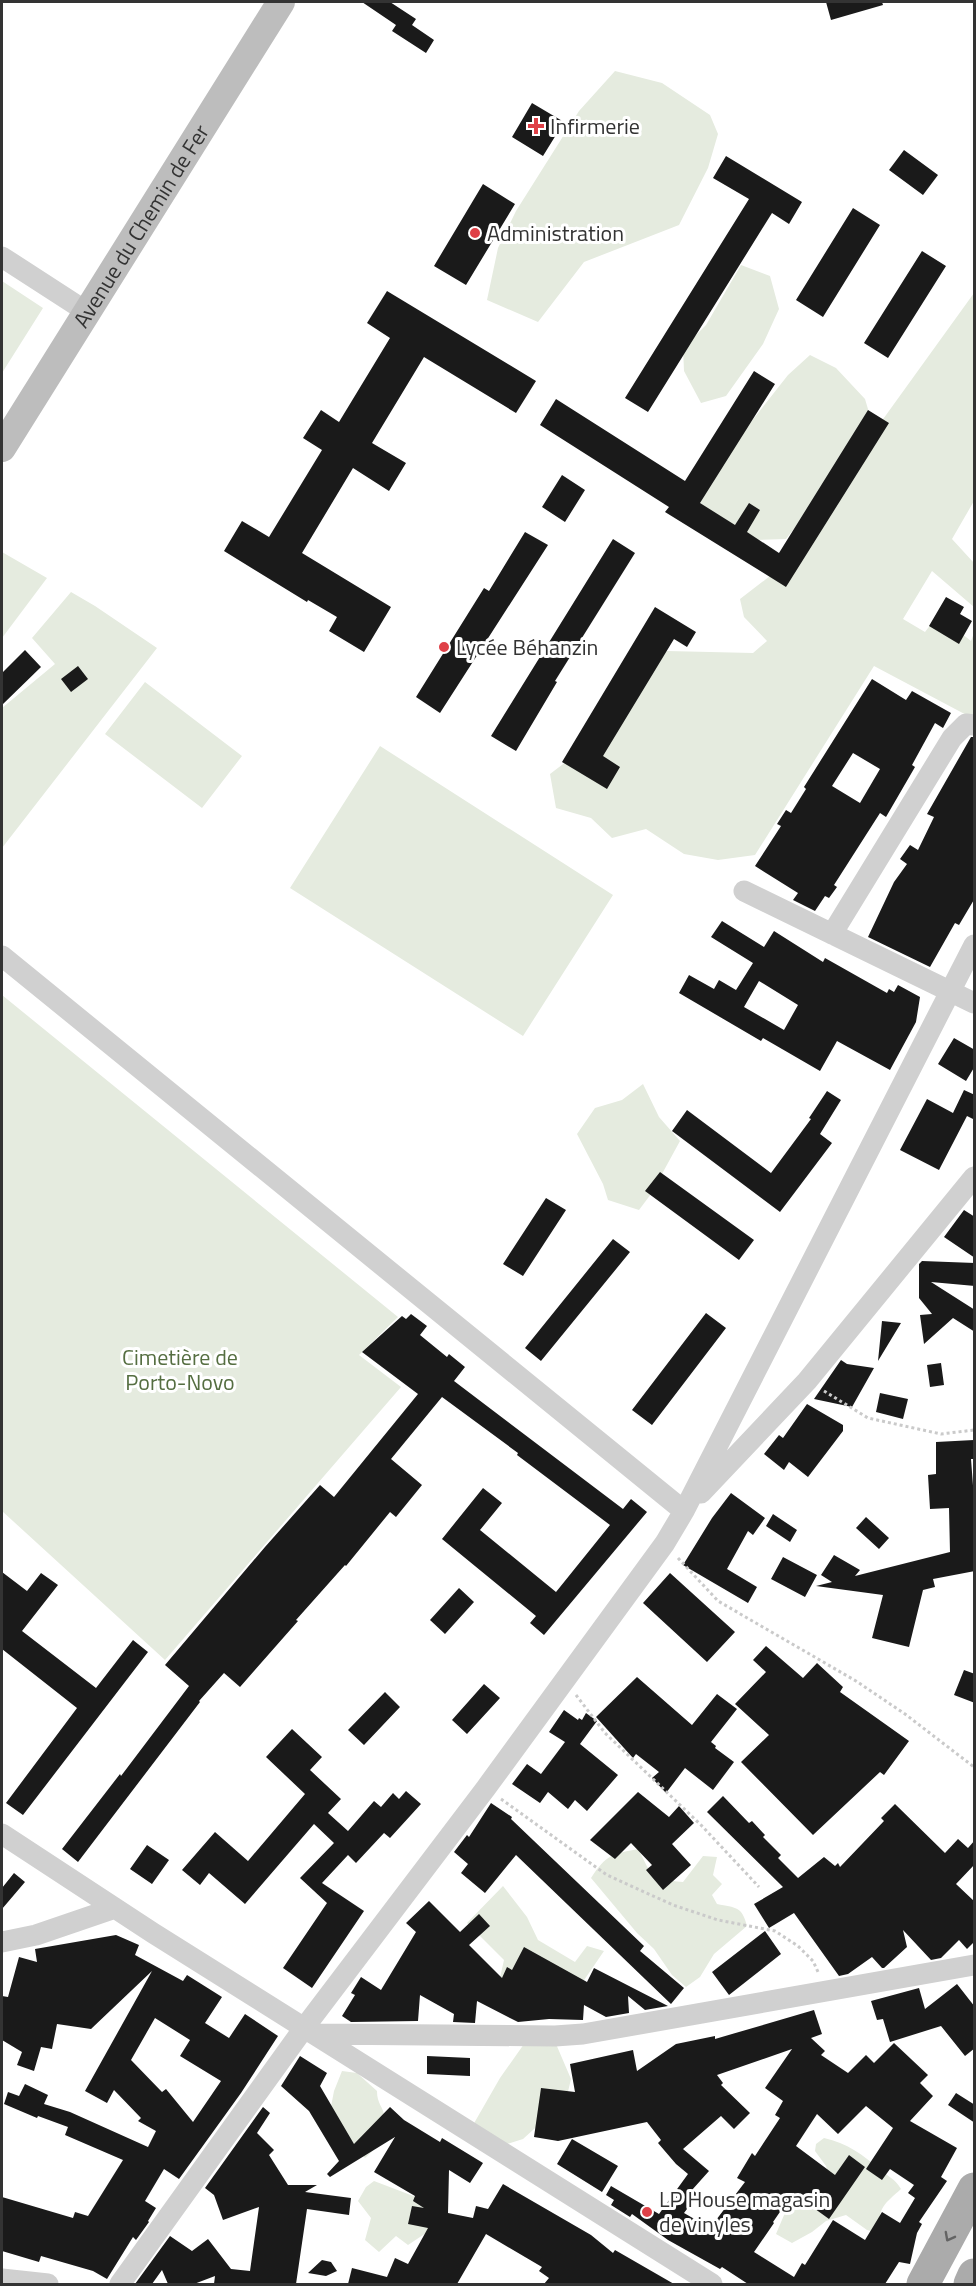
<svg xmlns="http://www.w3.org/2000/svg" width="976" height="2286" viewBox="0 0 976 2286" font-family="'Titillium Web',sans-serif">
  <rect width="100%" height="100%" fill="#fff"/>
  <!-- green -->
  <path fill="#e5ebdf" d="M615,71l47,12 48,32 8,19 -10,34 -29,57 -95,37 -46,60 -51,-22 11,-52 18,-37 63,-100z
    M741,265l29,11 9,33 -16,35 -37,52 -25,7 -17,-32 -1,-23 23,-23z
    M2,281l41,27 -41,65z
    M974,293v208l-22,38 22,24v44l-42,-36 -29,48 22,13 13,-17 33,26 3,-8v86l-100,-53 -119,189 -37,5 -34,-6 -38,-25 -34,9 -21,-20 -35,-10 -6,-34 21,-16 96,-107 86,2 14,-12 -23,-24 -4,-18 30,-23z
    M810,355l26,13 29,31 8,27 -87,113 -33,1 -53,-36 3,-21 85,-108z
    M2,552l45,26 -45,60z
    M71,592l24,14 62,42 -155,200v-140l53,-44 -23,-26z
    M145,682l97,74 -40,52 -97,-74z
    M380,746l233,149 -90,141 -233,-148z
    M2,995l396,322 -39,38 42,32 -236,273 -163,-149z
    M643,1084l16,33 21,24 -29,53 -12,16 -31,-10 -5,-16 -26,-50 18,-26 27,-8z
    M638,1849c15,27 10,30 45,33l20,-26 14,1 -4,18 9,9 -10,11 5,9c19,4 25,2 30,22l-33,28 -14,23 -14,10 -14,-12 -18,-26 -17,-16 -46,-55c15,-23 21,-24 47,-29z
    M503,1886l24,31 11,23 37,22 12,-16 17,5 -37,54 -72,-5 9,-40 -37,-37z
    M524,2044h32l15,35 -5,21 -43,39 -29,9 -25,-16 31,-54z
    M342,2071l15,2 20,18c0,13 6,15 8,27 3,17 -8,30 -20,40l-18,-18 -17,-28 4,-21z
    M824,2138c23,5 39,17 57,32 9,8 13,8 20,19 -18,16 -23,19 -22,44l-12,-3 -21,-15 -20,6 -14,11 -20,11 -16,-9 11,-26 13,-19 29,-13 -3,-10 -11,-15 1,-7z
    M374,2181l55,21v29l-21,14 -12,-9 -17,16 -14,-12 6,-22 -13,-17 8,-14z"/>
  <!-- building -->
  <path fill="#1a1a1a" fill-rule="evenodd" d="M362,2h28l26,17 -4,6 22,15 -8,13 -34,-22 4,-6z
    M826,2h56l1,3 -52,15z
    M532,103l32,19 -21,34 -31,-19z
    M904,150l34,25 -15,20 -34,-25z
    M726,156l76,46 -13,22 -17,-11 -124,199 -23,-14 124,-199 -36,-21z
    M483,184l32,20 -49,81 -32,-19z
    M853,208l27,17 -57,92 -27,-17z
    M922,251l24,15 -58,92 -24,-15z
    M387,291l149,90 -20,32 -92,-56 -52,86 34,20 -17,28 -36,-23 -51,85 89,54 -27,45 -35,-21 8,-14 -29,-17 -1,2 -83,-51 18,-30 27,16 53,-87 -19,-12 18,-28 18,12 51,-84 -23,-15z
    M754,371l21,13 -75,119 35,22 14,-22 11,7 -13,22 32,21 89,-143 21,13 -103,164 -121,-75 4,-5 -129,-82 16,-26 129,82z
    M562,475l23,15 -20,32 -23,-15z
    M525,532l23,13 -108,168 -24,-16 68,-109 5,3z
    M613,539l22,14 -80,128 2,1 -41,69 -25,-15z
    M946,597l18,10 -4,7 12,7 -13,23 -30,-18z
    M655,607l41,25 -9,15 -13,-8 -71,117 17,11 -13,22 -45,-27z
    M25,650l16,17 -39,38v-32z
    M78,666l10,13 -17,13 -10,-13z
    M872,679l34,21 6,-9 39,22 -8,15 -8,-5 -23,42 3,2 -29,50 -6,-4 -46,72 3,2 -8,11 -4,-2 -10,15 -22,-11 5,-7 -43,-27 26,-40 -4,-2 9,-14 5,3 15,-24 -2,-2zM853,753l27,16 -20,34 -28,-17z
    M971,737h4v161l-16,27 -4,-2 -25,44 -62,-30 26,-55 13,-18 -7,-5 10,-14 8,5 16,-33 -7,-3z
    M722,921l42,26 10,-16 49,31 2,-4 62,35 2,-4 5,3 4,-7 22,12 -4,25 -26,48 -53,-29 -17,30 -57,-33 -2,3 -82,-48 10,-18 25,14 5,-9 17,10 17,-27 -42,-26zM759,981l39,24 -14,25 -40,-23z
    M954,1038l21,12v16l-9,15 -28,-17z
    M964,1090l11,5v25l-8,-4 -28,54 -39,-20 27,-51 26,14z
    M827,1091l14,9 -21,34 12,9 -52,69 -108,-81 15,-21 84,63 40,-54 -2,-1z
    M660,1172l94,68 -15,20 -94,-69z
    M546,1198l20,12 -43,66 -20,-12z
    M964,1210l11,7v41l-31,-21z
    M613,1239l17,13 -89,109 -16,-13z
    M922,1261l53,2v23l-44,-4 44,28v22l-22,-14 -29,26 -4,-29 12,-1 -13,-16v-34z
    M706,1313l20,15 -74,97 -20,-15z
    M411,1314l16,12 -7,9 27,22 2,-3 16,13 -11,14 169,128 8,-10 16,13 -103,123 -14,-12 6,-7 -94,-77 41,-51 19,15 -22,27 76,62 54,-67 -93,-70 1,-2 -76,-56 -51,62 31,26 -26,32 -6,-5 -44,54 -1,-1 -49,55 2,1 -58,66 -16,-14 -25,28 1,1 -122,160 -16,-13 58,-75 1,2 68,-90 -24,-21 100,-118 55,-62 14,12 84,-103 -56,-42 40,-36 4,3z
    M882,1321l19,2 -23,38z
    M841,1360l6,4 27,4 -22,39 -38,-8z
    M941,1363l3,22 -14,2 -3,-22z
    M880,1393l28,6 -5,20 -27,-7z
    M807,1404l36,21v6l-35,46 -19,-15 -5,8 -20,-16 15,-19 4,3z
    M974,1440l1,19h-4l4,53v59l-42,8 2,8 -12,3 -14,57 -37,-9 11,-43 -67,-9 16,-4 -11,-7 13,-20 26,15 -5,6 95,-24 -1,-44 -19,1 -2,-34 8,-1v-32z
    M731,1493l34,25 -12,17 -5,-4 -21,38 30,18 -9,16 -65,-38 29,-47z
    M773,1514l24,16 -7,12 -24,-16z
    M866,1517l23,21 -10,11 -23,-21z
    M783,1557l34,18 -12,22 -34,-18z
    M2,1572l25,19 14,-18 17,12 -36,46 74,57 37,-48 15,12 -125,163 -17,-12 71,-95 -75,-59z
    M670,1573l65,59 -28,30 -64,-59z
    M459,1588l15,14 -29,32 -15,-14z
    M766,1646l37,32 14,-15 26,24 -3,5 69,49 -25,34 -4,-3 -67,63 -72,-73 28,-27 -34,-31 31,-32 -13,-12z
    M964,1670l11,4v29l-21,-8z
    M637,1677l55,48 25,-31 20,15 -26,33 5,4 -1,2 19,14 -21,28 -28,-22 -19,25 -14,-15 7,-6 -23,-18 -3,4 -37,-41z
    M484,1684l16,14 -33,36 -15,-14z
    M385,1692l15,15 -36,38 -16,-15z
    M564,1710l14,10 1,-2 3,2 4,-7 11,8 -17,23 38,31 -31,36 -12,-11 -7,9 -20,-17 -8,11 -28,-19 15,-20 14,10 24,-32 -16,-10z
    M292,1729l30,28 -12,13 31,29 -13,14 20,18 26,-30 7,6 12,-14 6,6 7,-8 15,13 -31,34 -6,-5 -28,30 -8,-8 -26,28 42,28 -52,77 -29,-20 44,-65 -27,-25 34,-35 -20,-19 -69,80 -36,-31 -9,12 -18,-15 33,-38 33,29 57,-67 -39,-37z
    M638,1792l31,25 10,-11 15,17 -22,21 19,21 -28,25 -17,-20 6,-5 -21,-22 -16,16 -25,-19z
    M723,1796l26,27 3,-2 13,14 -2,2 18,18 -3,3 20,20 26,-21 11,9 3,-3 2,4 44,-46 -3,-3 14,-14 50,49 13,-14 10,9 7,-8v24l-19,20 19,18v39l-8,8 -8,-9 -18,18 -10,2 -28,-30 4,17 -23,21h-2l-10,-11 -24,17 -9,2 -45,-63 -25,15 -15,-24 29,-17 -76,-75z
    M491,1803l21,14 -1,2 133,127 -4,5 44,37 -13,16 -155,-149 -31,38 -24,-20 7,-9 -14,-12 13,-17 2,2z
    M147,1845l22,15 -17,24 -22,-15z
    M14,1873l11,9 -23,27v-21z
    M429,1901l31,31 19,-18 11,12 -21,19 33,33 5,-11 5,3 12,-23 63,35 7,-14 74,38 -23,4 -17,-14 1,17 -23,4 -22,-12 -1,15 -34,-1 -31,3 -41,-21 -2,22 -22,-1 1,-8 -34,-19 -2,26 -67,1 -9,-6 13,-21 -4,-2 10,-16 20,13 35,-58 -10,-9z
    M765,1931l16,23 -52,41 -17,-23z
    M116,1935l23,10 -4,10 48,26 4,-6 35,22 -17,26 24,15 16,-24 33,22 -37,57 -62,86 -15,-10 -19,32 11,7 -8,13 1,1 -13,18 -3,-3 -26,42 -14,-8 -52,-15 -2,6 -37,-11v-54l71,21 2,-6 13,4 35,-56 -58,-25 3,-8 -30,-11 -1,2 -33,-14 4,-12 11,4 6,-12 23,11 -4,9 26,8 78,35 8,-16 -18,-10 3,-3 -27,-28 -7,13 -22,-12 67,-120 -61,58 -34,-5 -5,25 -11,-2 -7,24 -17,-6 5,-13 -20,-12v-44l6,1 11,-40 18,5 -2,-13zM155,2018l35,22 -10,16 41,25 -28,41 -27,-33 -4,3 -31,-32z
    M957,1984l18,23v41l-10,8 -24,-30 -51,16 -7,-23 -6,1 -6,-19 48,-13 6,21z
    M814,2010l8,24 -11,4 14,13 -4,4 27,18 18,-18 8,8 20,-20 34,32 -8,8 13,13 -23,25 47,27 -16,29 6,4 -28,41 3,2 -5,9 -7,31 -11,-2 -14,22h-137l-26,-17 -2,2 -52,-29 -36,-26 -2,3 -19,-12 3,-5 -8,-5 5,-9 48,28 29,-40 -12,-10 -18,-21 3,-3 -14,-18 -89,19 -24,-4 7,-49 34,4 -5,-28 63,-14 4,21 39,-27 39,-8v3zM792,2049l-27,39 18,13 -8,14 5,3 -25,38 -3,-3 -15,25 8,4 -35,46 -26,-15 14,-19 -6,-4 17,-19 -26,-22 38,-33 13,13 16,-16 -29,-28 2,-2 -6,-8zM866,2106l27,22 -27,41 16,11 8,-11 24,16 -6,8 7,5 -15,25 -18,-11 -17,28 -32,-20 -28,45 -3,-2 -8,14 -40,-25 20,-29 -1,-1 20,-29 36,26 36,-52 -16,-12 -14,20 -39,-29 21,-32 21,20z
    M300,2056l27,17 -7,13 34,58 36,-37 14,13 36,22 2,-4 41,25 -13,20 -21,-13 -1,43 25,5 3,-12 12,3 15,-25 88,51 22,18 2,-3 59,34h-130l5,-6 -10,-7 3,-4 -56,-33 -29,50h-109l4,-16 35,9 8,-19 13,6 20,-36 -20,-4 4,-18 12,2 -11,-7 2,-5 -41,-24 21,-35 -65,40 -3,-3 12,-13 -30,-50 -28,-25z
    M427,2056l43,2v18l-43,-2z
    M956,2093l19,12v18l-27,-18z
    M263,2107l7,6 -13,20 17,17 -5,5 19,30h29l-12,7 46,6 -2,17 -42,-6 -11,75h-82l1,-8 -21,8h-26l-6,-14 -10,14h-17l35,-48 22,15 16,-12 23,30 19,2 9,-64 -36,13 -9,-25 -9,-7z
    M572,2139l46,27 -16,26 -45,-28z
    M322,2260l9,2 6,9 -11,5 -18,-3z"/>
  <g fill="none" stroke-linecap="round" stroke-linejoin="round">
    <!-- path -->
    <path stroke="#cacaca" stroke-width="3" stroke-dasharray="3 3" stroke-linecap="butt" d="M824,1391l44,27 73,16 33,-4
      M678,1558l40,43 138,80 49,33 69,53
      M576,1695l29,38 96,92 58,62
      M501,1799l106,76 66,30 45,15 57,11 23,15 15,15 6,13"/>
    <!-- street -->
    <path stroke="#d0d0d0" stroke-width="21" d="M2,257l85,55
      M744,891l230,112
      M832,934l120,-196 14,-14 8,1
      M2,956l682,555
      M701,1493l106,-112 167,-204
      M2,1834l151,99 559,351
      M2,1942l34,-7 79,-27
      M315,2034l240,2 28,-2 391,-69
      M2,2279l46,5
      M120,2284l184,-256 182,-240 179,-245 19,-32 290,-566"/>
    <!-- secondary -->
    <path stroke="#bdbdbd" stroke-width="28" id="s1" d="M2,448l279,-446"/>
    <!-- primary -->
    <path stroke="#ababab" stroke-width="33" d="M923,2284l51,-95
      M970,2284l4,-9"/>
  </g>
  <!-- one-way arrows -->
  <defs><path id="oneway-chevron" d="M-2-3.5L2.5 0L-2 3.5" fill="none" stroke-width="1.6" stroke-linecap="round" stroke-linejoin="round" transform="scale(1.5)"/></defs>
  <use stroke="#636363" href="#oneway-chevron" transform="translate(949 2237) rotate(118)"/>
  <!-- markers -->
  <g fill="#df4047" stroke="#fff" stroke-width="2">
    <path d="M533 117h6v6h6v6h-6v6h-6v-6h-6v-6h6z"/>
    <circle cx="475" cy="233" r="6"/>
    <circle cx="444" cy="647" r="6"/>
    <circle cx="647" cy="2212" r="6"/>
  </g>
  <g text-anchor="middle" stroke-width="6" stroke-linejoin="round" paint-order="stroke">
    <!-- poi labels -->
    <g font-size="22" fill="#333" stroke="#fff" text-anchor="start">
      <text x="550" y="134">Infirmerie</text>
      <text x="487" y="241">Administration</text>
      <text x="456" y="655">Lycée Béhanzin</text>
      <text x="659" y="2207">LP House magasin<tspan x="659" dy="25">de vinyles</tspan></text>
    </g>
    <!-- street labels -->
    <g font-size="22" fill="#333" stroke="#fff">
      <text dy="8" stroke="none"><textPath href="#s1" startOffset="262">Avenue du Chemin de Fer</textPath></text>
    </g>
    <!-- park labels -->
    <g font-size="22" fill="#556e41" stroke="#fff">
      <text x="180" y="1365">Cimetière de<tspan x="180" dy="25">Porto-Novo</tspan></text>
    </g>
  </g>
  <!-- border -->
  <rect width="976" height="2286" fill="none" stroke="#333333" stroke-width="6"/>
</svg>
